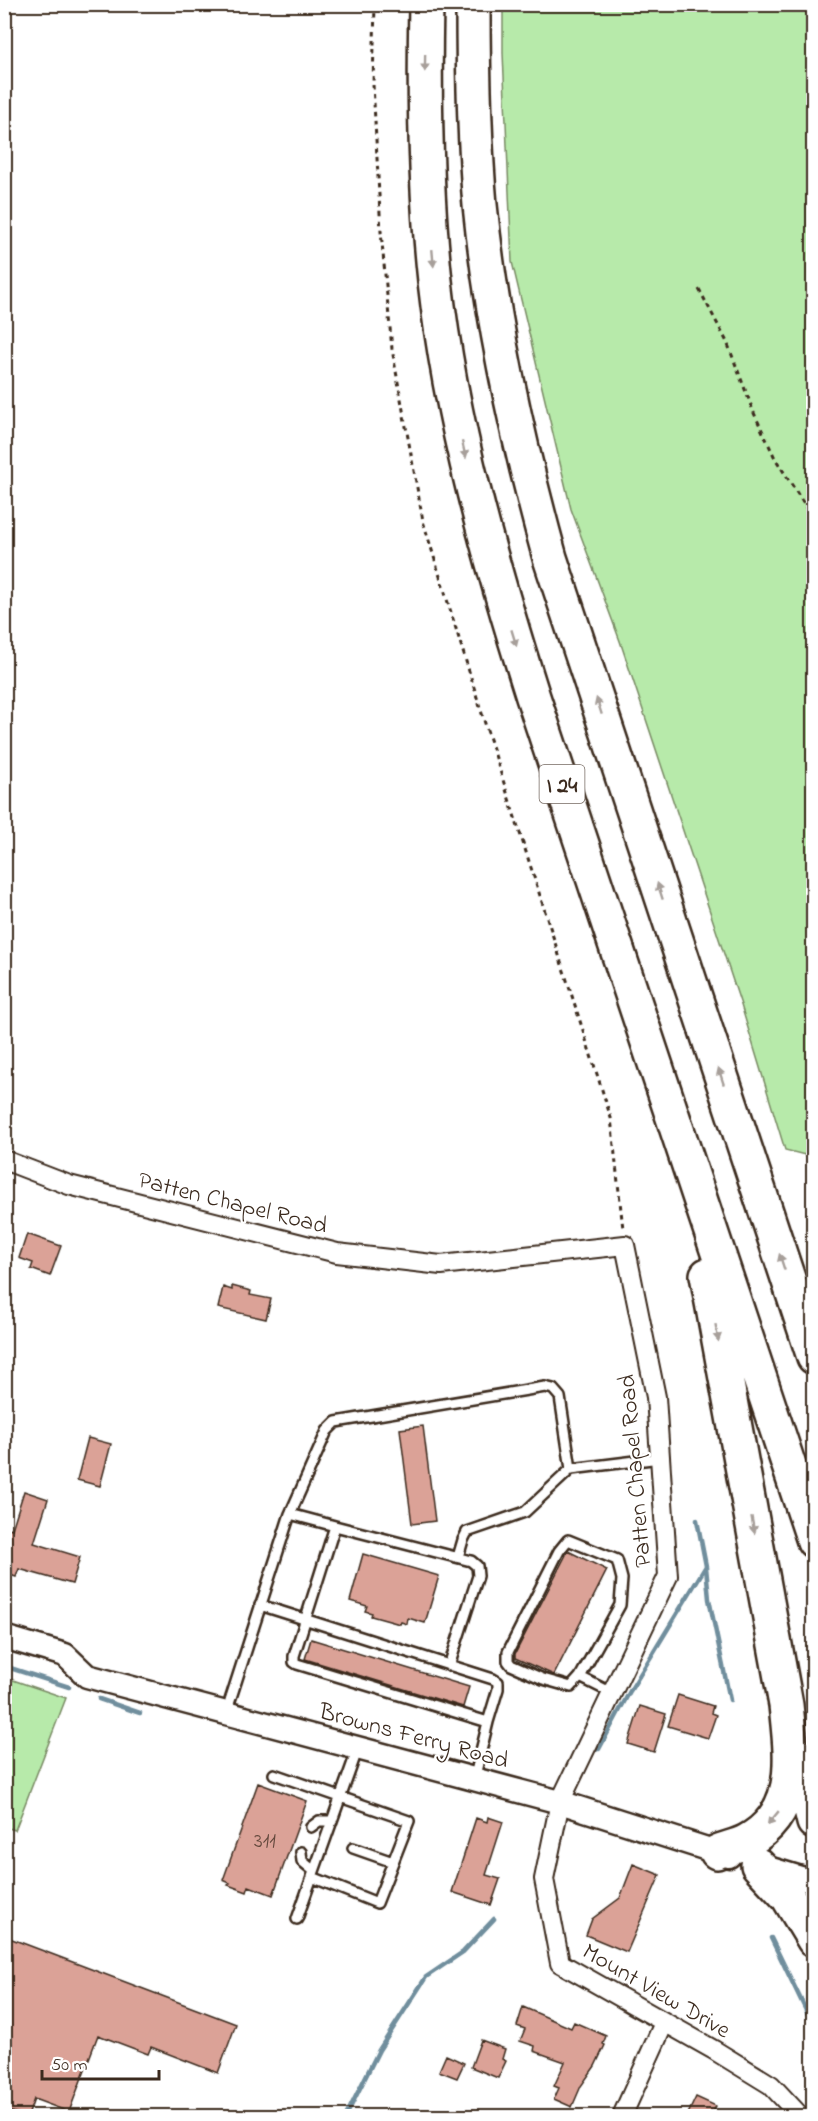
<svg xmlns="http://www.w3.org/2000/svg" width="818" height="2121" viewBox="0 0 818 2121" font-family="'Indie Flower',sans-serif">
  <rect width="100%" height="100%" fill="#fff"/>
  <filter id="ink" filterUnits="userSpaceOnUse"><feTurbulence type="fractalNoise" baseFrequency=".0167" numOctaves="2"/><feDisplacementMap in="SourceGraphic" scale="12" xChannelSelector="R" yChannelSelector="G"/><feConvolveMatrix kernelMatrix="1 2 1 2 8 2 1 2 1" color-interpolation-filters="sRGB"/></filter>
  <g filter="url(#ink)">
    <!-- green -->
    <path fill="#b7eaaa" stroke="#798a64" stroke-width="1.5" d="M503,5h310v1152l-28,-7 -44,-145 -121,-364 -49,-132 -59,-247 -9,-209z
      M7,1678l59,20 -51,132 -10,-3 -1,-141z"/>
    <g fill="none" stroke-linecap="round" stroke-linejoin="round">
      <!-- stream -->
      <path stroke="#6f8e9d" stroke-width="4.5" d="M706,1567l3,32 21,101
        M4,1666l65,21
        M99,1699l41,14
        M599,1749l31,-58 76,-125 -9,-46
        M771,1938l43,89
        M346,2116l33,-66 47,-73 37,-25 31,-33"/>
    </g>
    <!-- building -->
    <path fill="#dba297" stroke="#3b2a1e" stroke-width="1.5" d="M27,1234l34,12 -11,30 -19,-7 2,-6 -14,-5z
      M232,1286l19,5 -1,4 21,4 -5,20 -48,-11 5,-21 9,3z
      M423,1426l12,95 -23,3 -12,-95z
      M88,1438l23,6 -11,42 -23,-6z
      M24,1491l24,8 -14,44 46,14 -8,27 -53,-15 -3,8 -12,-4v-30l5,-15 3,1z
      M568,1551l39,19 -53,105 -39,-17v-4z
      M363,1554l76,22 -14,47 -17,-5 -1,6 -6,-2 -1,2 -29,-8 1,-3 -7,-2 2,-5 -17,-5z
      M311,1639l158,48 -6,20 -158,-48z
      M678,1695l35,11 -2,7 5,2 -8,23 -40,-12z
      M640,1706l26,8 -12,38 -26,-8z
      M258,1783l49,18 -34,94 -24,-9 -2,6 -19,-7 2,-2 -7,-3z
      M488,1817l15,5 -17,53 14,4 -9,26 -39,-13 24,-74 11,4z
      M633,1864l27,11 -33,77 -41,-17 6,-16 28,-21z
      M4,1936l232,88 -18,49 -67,-26 -3,7 -50,-19 -29,77 -35,-13 -6,17 -24,-6z
      M523,2007l48,21 3,-6 32,14 -3,8 2,1 -10,21 -14,20 -9,21 -18,-8 5,-11 -5,-2 11,-24 -31,-11 1,-5 -15,-5 5,-12 -8,-3z
      M481,2040l24,9 -3,10 4,2 -8,17 -27,-11z
      M446,2055l18,8 -7,15 -18,-7z
      M696,2097l20,9 -5,10h-24z"/>
    <g fill="none" stroke-linecap="round" stroke-linejoin="round">
      <!-- service casing -->
      <g stroke="#3b2a1e" stroke-width="14">
        <path id="service" d="M290,1514l37,-83 9,-9 209,-35 8,2 7,8 11,72
          M335,1526l136,35 6,5 1,10 -29,90
          M568,1540l49,20 5,19 -2,26 -40,72 -9,10 -28,-8 -32,-14 -3,-4v-9l51,-101z
          M458,1557l5,-17 4,-8 58,-20 46,-43 89,-11
          M260,1605l233,74 5,3v7l-10,33
          M580,1677l32,16
          M226,1713l64,-199 45,12 -41,130v6l3,2 191,58 -14,58
          M274,1774l135,47 -32,82 -65,-26
          M311,1827l8,-6h13
          M353,1848l40,14
          M301,1852l1,9 12,10
          M297,1919l61,-171"/>
      </g>
      <!-- minor casing -->
      <g stroke="#3b2a1e" stroke-width="22">
        <path id="minor" d="M4,1160l65,25 268,68 104,12 184,-20 31,152 12,179 -108,226 -16,77 16,84 154,87 57,35 29,31
          M622,2116l42,-93"/>
      </g>
      <!-- tertiary casing -->
      <g stroke="#3b2a1e" stroke-width="27">
        <path id="tertiary" d="M4,1637l61,18 22,21 473,126 169,54
          M761,1866l53,16"/>
      </g>
      <!-- motorway casing -->
      <g stroke="#3b2a1e" stroke-width="38">
        <path id="motorway" d="M426,4c-2,93 -1,185 9,277 16,143 55,280 98,416l281,844
          M473,4c0,67 1,134 7,201 12,120 38,237 70,353l264,799
          M707,1275l79,430c5,50 15,107 -39,136 -9,5 -21,7 -30,11
          M798,1756l16,66
          M758,1865l30,32 26,43"/>
      </g>
      <!-- path -->
      <path stroke="#3b2a1e" stroke-width="3" stroke-dasharray="4.5 4.5" stroke-linecap="butt" d="M375,4l-2,80 8,148 11,117 31,172 64,209 124,388 12,111
        M699,289l28,53 27,71 21,45 32,51 7,17"/>
      <!-- service -->
      <use href="#service" stroke="#fff" stroke-width="9"/>
      <!-- minor -->
      <use href="#minor" stroke="#fff" stroke-width="18"/>
      <!-- tertiary -->
      <use href="#tertiary" stroke="#fff" stroke-width="22"/>
      <!-- motorway -->
      <use href="#motorway" stroke="#fff" stroke-width="33"/>
    </g>
    <!-- one-way arrows -->
    <defs><path id="oneway-solid" d="M-6-.8H1V-3.2L6.5 0L1 3.2V.8H-6Z" transform="scale(1.5)"/></defs>
    <g fill="#a79f9a">
      <use href="#oneway-solid" transform="translate(425 63) rotate(91)"/>
      <use href="#oneway-solid" transform="translate(433 258) rotate(85)"/>
      <use href="#oneway-solid" transform="translate(464 450) rotate(77)"/>
      <use href="#oneway-solid" transform="translate(514 638) rotate(73)"/>
      <use href="#oneway-solid" transform="translate(599 706) rotate(-108)"/>
      <use href="#oneway-solid" transform="translate(660 891) rotate(-108)"/>
      <use href="#oneway-solid" transform="translate(721 1076) rotate(-108)"/>
      <use href="#oneway-solid" transform="translate(782 1262) rotate(-108)"/>
      <use href="#oneway-solid" transform="translate(717 1333) rotate(80)"/>
      <use href="#oneway-solid" transform="translate(753 1525) rotate(80)"/>
      <use href="#oneway-solid" transform="translate(773 1818) rotate(130)"/>
    </g>
  </g>
  <g text-anchor="middle" stroke-width="4.5" stroke-linejoin="round" paint-order="stroke">
    <!-- number labels -->
    <g font-size="21" fill="#63483c">
      <text x="265" y="1847">311</text>
    </g>
    <!-- shield labels -->
    <rect fill="#fff" stroke="#766a62" stroke-width="1.5" x="539.5" y="765" width="45" height="38" rx="4.5"/>
    <g font-size="22" font-weight="bold" fill="#3b2a1e">
      <text x="562" y="792">I 24</text>
    </g>
    <!-- street labels -->
    <g font-size="24" fill="#3b2a1e" stroke="#fff">
      <text transform="translate(233 1202) rotate(14)" y="8">Patten Chapel Road</text>
      <text transform="translate(634 1471) rotate(-95)" y="8">Patten Chapel Road</text>
      <text transform="translate(414 1735) rotate(15)" y="8">Browns Ferry Road</text>
      <text transform="translate(657 1990) rotate(30)" y="8">Mount View Drive</text>
    </g>
  </g>
  <!-- margin -->
  <rect width="818" height="2121" fill="none" stroke="#fff" stroke-width="24"/>
  <rect x="12" y="12" width="794" height="2097" fill="none" stroke="#3b2a1e" stroke-width="2" filter="url(#ink)"/>
  <!-- scale -->
  <path d="M42 2070v9h117v-9" fill="none" stroke="#3b2a1e" stroke-width="3"/>
  <text x="51" y="2070" font-size="18" fill="#3b2a1e" stroke="#ffffff" stroke-width="4.5" paint-order="stroke">50 m</text>
</svg>
